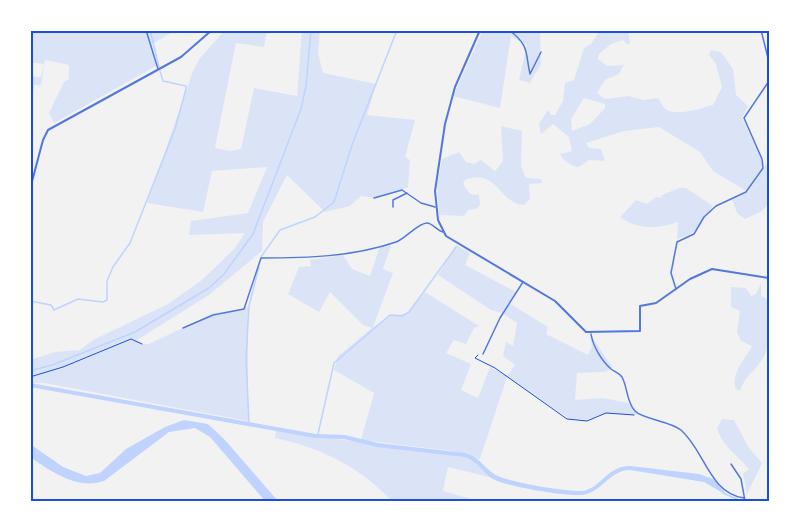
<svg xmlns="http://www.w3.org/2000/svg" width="799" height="531" viewBox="0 0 799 531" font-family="Rubik,sans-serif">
  <rect width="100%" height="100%" fill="#f2f2f2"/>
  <!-- green -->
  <path fill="#dbe4f7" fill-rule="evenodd" d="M30,30h146l-24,14 4,22 -102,57 -5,-10 15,-31 5,-3v-14l-24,-5 -4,25h-7l-1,12 -3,-1v-20l11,1 3,-13 -14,-2z
    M225,30h42l-3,17 -28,-4 -21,105 15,3 11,-2 13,-61 43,8 5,-66h18l-2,23 5,20 53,11 -9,31 48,5 -10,37 5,3 -2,27 -31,11 -16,-2 -11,10 -25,6 -38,-37 -24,47 -1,29 -53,44 -72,45 6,4h6l65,-31 25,-3 9,-4v115l-204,-38h-14v-23l25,-8 25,-2 13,-10 75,-36 34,-24 32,-31 11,-16 -56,2 2,-14 57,-8 19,-46 -55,4 -9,41 -56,-9 46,-132 7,-13z
    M483,30h57l1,34 -11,19 -11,-3 8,-35 -16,-9 -11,72 -47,-12z
    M600,30h28l2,12 -2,3 -5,-5 -12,4 -12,10 -1,5 9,7 17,-1 -5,9 -14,6 -8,13 8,6 23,-3 16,4 14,-2c3,4 5,10 9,12 13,6 34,-2 46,-5l9,-18 -6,-23 -7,-9 2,-5 10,2 12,17 3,26 12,11 -6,12 22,46 -18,27 -33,-20 -13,-19 -41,-25 -35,4 -38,12 3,5 12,1 4,12 -16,-1 -10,7c-7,0 -17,-7 -19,-13l12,-3 -3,-14 -16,-13 -12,10 -2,-10 9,-14 3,5h4l8,-14 2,-18 9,-3 10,-32 7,-4zM584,98l21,6v4l-15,16 -18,7 -1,-12z
    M501,126l21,5 -1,35 5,12 15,1 1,4 -13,1 1,15 -6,6c-26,-2 -27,-38 -59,-25l-2,4 7,10 9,1 1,10 -4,4 -8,1 -4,6 -25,-1 -2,-29 5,-27 17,-7 7,10 8,2 7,-4 14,11 8,-10z
    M769,160v43l-7,8 -17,8 -8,-6 -5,-13 16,-8z
    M679,188h7l27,18 -16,22 -8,7 -12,4 1,-17c-20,7 -40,8 -58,-5l16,-17 11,4 9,-7 5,1 1,-3z
    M392,243l-9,26 10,4 -20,54 18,-12 16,-1 18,-22 54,34 -5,2 -8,16 -12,-4 -8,13 25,11 -10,26 17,8 12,-31 17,9 8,-11 -12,-9 3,-14 7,4 4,-23 -15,-10 -11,-3 -53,-35 18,-30 14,8 -5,12 51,27 -7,11 39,24 -2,7 42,21 4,-8 -2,-13 23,34 -9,4 -27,1 -2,27 28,-2 25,5 9,12 -28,-2 -23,7 -16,-1 -63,-42 -27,82 -28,-8 -91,-11 13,-47 -40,-23 4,-14 34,-28 -9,-3 -33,-33 -11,20 -31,-18 11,-27 12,-1 -1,-6 33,-5 9,14 18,7 10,-30z
    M761,283v13l8,4c0,17 3,41 -5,56 -5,12 -20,20 -24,35l-5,-3c-3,-17 10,-29 17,-42l-11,-5 -4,-9 3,-21 -9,-4v-20l15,1 5,8 5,-2z
    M722,419l12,1 15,28 13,15 -15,31 -4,-20 6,-5c-12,-14 -27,-23 -32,-41z
    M276,430l188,27 11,4 18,17 -45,-11 -5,24 35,10h-86c-34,-35 -70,-53 -117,-63z"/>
  <!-- water -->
  <path fill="#bfd3fe" d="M30,383l286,51 29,1 33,8 87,10c14,4 18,13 29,21 11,8 73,18 88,17 19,-2 24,-25 48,-25l69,8 14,5 15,17 -24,-14 -74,-12c-21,0 -29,24 -49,25 -17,1 -73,-8 -88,-16 -11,-7 -15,-18 -29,-22l-87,-10 -33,-8 -29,-1 -285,-51z
    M184,420l24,4 17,16 53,61h-13l-55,-64 -15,-9 -26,4 -65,49c-27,9 -52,-9 -74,-24v-13l33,23 23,9 14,-3 26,-24 39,-22z"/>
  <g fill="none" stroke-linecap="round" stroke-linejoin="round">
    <!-- stream -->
    <path stroke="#bfd3fe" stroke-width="1.5" d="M150,30l9,37
      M261,257l19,-27 35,-13 19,-15 18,-57 45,-115
      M30,301l21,4 3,5 24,-11 25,3 4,-2v-19l6,-14 17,-24 45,-114 11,-40v-3l-23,-5 -3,-10
      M30,371l25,-7 80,-32 74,-44 15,-14 29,-40 48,-125 5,-23 5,-56
      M249,423l-3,-65 3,-52 10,-39
      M318,434l16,-71 56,-48 12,1 7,-4 47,-65
      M723,493l18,8"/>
    <!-- path -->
    <path stroke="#1d4ed8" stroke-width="1" d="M478,355l-3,3 20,10 72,51 20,2 19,-8 28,2
      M30,377l33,-10 68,-28 11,5"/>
    <!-- minor -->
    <path stroke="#5277de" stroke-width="1.5" d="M146,30l12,39
      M509,30c21,16 16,22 21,44l11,-22
      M761,30l8,32
      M374,198l28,-8 19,13 14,4
      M393,207v-7l14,-7
      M676,289l-5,-16 6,-31 17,-8 10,-17 12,-11 30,-14 17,-24 -1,-9 -18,-41 25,-37
      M183,328l30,-13 31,-6 17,-51c45,0 91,-1 135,-16 9,-3 22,-19 31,-19 5,0 11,8 16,9
      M591,334c2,12 10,26 20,35 4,3 8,4 11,8 6,11 4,24 13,34 7,8 35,10 46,19 24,21 28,63 63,68
      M483,354l17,-36 23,-36
      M731,464l10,15 4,22"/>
    <!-- tertiary -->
    <path stroke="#5277de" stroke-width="2" d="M480,30l-25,57 -10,37 -10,67 3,29 8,16 109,65 31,31 54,-1v-25l16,-3 34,-24 22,-10 57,9
      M30,189l13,-49 5,-10 133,-73 31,-27"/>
  </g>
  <!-- border -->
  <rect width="799" height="531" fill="none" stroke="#ffffff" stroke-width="63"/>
  <rect x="32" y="32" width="736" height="468" fill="none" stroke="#1d4ed8" stroke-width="2"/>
</svg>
